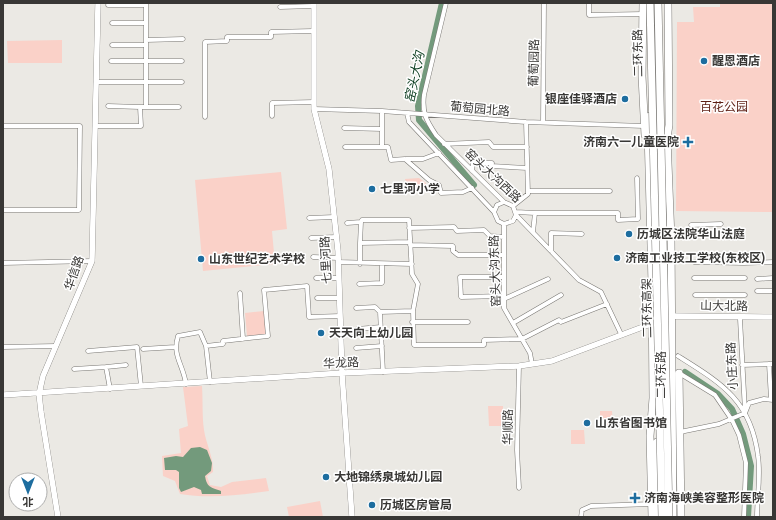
<svg xmlns="http://www.w3.org/2000/svg" width="776" height="520" viewBox="0 0 776 520" font-family="Ubuntu,'Noto Sans SC',sans-serif">
  <rect width="100%" height="100%" fill="#ebe9e4"/>
  <!-- green -->
  <path fill="#fad1c8" d="M720,3h53v209l-97,-1 1,-189h17l-1,-15h27z
    M62,40v23h-54l-1,-22z
    M281,172l6,57 -15,2 3,33 -72,7 -8,-91z
    M419,178l7,5v6h-20l-1,-10z
    M264,311l2,23 -19,2 -2,-23z
    M202,386c1,15 0,30 2,44 2,14 10,28 9,42l-6,4 3,9 11,2 11,-5 34,-4 3,13c-31,4 -59,8 -89,3l-5,-13 -12,-5 -1,-20 19,-3 -2,-24 9,-3 -5,-39z
    M488,406h15v20h-14z
    M600,411h12l1,14 -13,1z
    M571,430h13l1,14h-14z
    M320,501l3,16h-34l-2,-10z"/>
  <!-- water -->
  <path fill="#739a7c" d="M200,447l7,3 5,13 -1,8 -6,5c2,12 6,11 16,15v3h-19l-1,-4 -7,-3 -13,5 -2,-4v-16l-3,-2h-11l-1,-12 12,-2 7,1 8,-9z"/>
  <g fill="none" stroke-linecap="round" stroke-linejoin="round">
    <!-- river -->
    <path stroke="#739a7c" stroke-width="6" d="M442,3l-24,103 1,14 55,65
      M685,372l33,22 14,15 11,25 8,32 -3,51"/>
    <!-- street casing -->
    <g stroke="#797773" stroke-width="5">
      <path id="street" d="M446,3l-22,92c-2,18 2,25 12,40l68,67 9,4 3,9 63,65 22,12 20,42
        M589,3v12l54,-1
        M108,5h38
        M280,7l33,-1
        M112,23h34
        M146,40l37,-1
        M112,45h34
        M111,61h71
        M96,82h86
        M108,106l32,1
        M146,107h33
        M314,109l68,2 144,11 118,4
        M382,111v36h6l3,13 14,-1 24,21 10,5 2,8 22,-1 9,-4
        M407,113l2,9 85,90 4,9 6,3
        M272,116v-13l42,-1
        M205,117v-75l22,-1v-4h44v-5l42,-1
        M543,123l1,-120
        M3,126h77l-1,84h-76
        M95,126h46l-1,-19h6v-104
        M344,128l38,1
        M444,144l45,-2 4,5h34
        M345,147h37
        M406,159h17l16,-6
        M472,171l1,-8h19l-1,3 36,2
        M528,191h82
        M513,206l15,-12 -2,-72
        M494,212l3,-7 7,-3
        M516,212l19,1
        M309,218l25,-1
        M361,222l1,-2h47l3,54 6,10 -5,27 -33,1 3,60
        M347,223l14,-1 -1,21
        M504,224v84l26,45 2,11
        M504,224l9,-3 3,-6
        M691,225l30,-1
        M409,228l45,-1 3,4 27,-1 6,6 14,1
        M533,232l2,-19h83v7l20,-1 -1,-41
        M311,238l25,-1
        M410,245l43,1v5l5,4h46
        M551,251v-18l31,1
        M313,257l25,1
        M338,262l74,2
        M694,262l50,1 29,-1
        M3,263l89,-2
        M360,264v-21l50,-1
        M504,277h-44l1,20 43,-1
        M316,278h22
        M694,278h51
        M757,279l16,-1
        M359,284l23,-1v-19
        M757,291h16
        M240,293l3,46
        M695,295h50
        M317,298h22
        M504,299l44,-20
        M356,308l19,-1 5,5
        M413,311l1,34h70v-5l38,-1 37,-19 2,2 46,-18
        M740,319l5,92
        M412,322h56
        M513,323l48,-28
        M357,329l24,-2
        M206,346l4,36
        M3,347l53,-1
        M356,348l26,-2
        M143,349l32,-2
        M88,351l49,-4 4,39
        M678,356c43,27 73,44 80,100 3,20 -1,41 -1,61
        M769,364l2,35
        M742,365l31,-1
        M519,366l-2,84 2,38
        M106,367l20,-2
        M74,369l32,-2 4,22
        M679,373l36,22 17,25 7,15 7,28 -2,54
        M186,384c-3,-20 -14,-28 -8,-48l22,-4 6,14 17,-2v-3l45,-5 -4,-46 43,-4 2,31 31,-1
        M680,432l39,-8 26,-11 4,-10 15,-4 9,1
        M581,517l1,-7 9,-4 61,-2"/>
    </g>
    <!-- secondary casing -->
    <g stroke="#797773" stroke-width="6">
      <path id="secondary" d="M314,3v106l15,60 9,82 4,122 10,144
        M668,318l8,-2 97,1
        M3,395l339,-22 177,-7 33,-5 104,-39
        M58,517l-17,-105 -2,-18 4,-18 49,-115 6,-258"/>
    </g>
    <!-- highway casing -->
    <g stroke="#797773" stroke-width="8">
      <path id="highway" d="M643,3l-1,73 3,59
        M668,3l1,122 -2,13 4,101 2,278
        M650,116l-2,14 4,154 1,114 -3,38 2,81
        M679,373l2,144
        M657,442l1,75"/>
    </g>
    <!-- street -->
    <use href="#street" stroke="#fff" stroke-width="4"/>
    <!-- secondary -->
    <use href="#secondary" stroke="#fff" stroke-width="5.5"/>
    <!-- highway -->
    <use href="#highway" stroke="#fff" stroke-width="7"/>
    <!-- highway-bridge casing -->
    <g stroke="#797773" stroke-width="8" stroke-linecap="butt">
      <path id="highway-bridge" d="M650,3l12,514
        M658,3l11,514"/>
    </g>
    <!-- highway-bridge -->
    <use href="#highway-bridge" stroke="#fff" stroke-width="7"/>
  </g>
  <!-- markers -->
  <g fill="#1d6d9f" stroke="#fff" stroke-width="1.5">
    <circle cx="704" cy="61" r="4"/>
    <circle cx="625" cy="99" r="4"/>
    <path d="M686 136h4v4h4v4h-4v4h-4v-4h-4v-4h4z"/>
    <circle cx="372" cy="189" r="4"/>
    <circle cx="629" cy="234" r="4"/>
    <circle cx="617" cy="258" r="4"/>
    <circle cx="201" cy="259" r="4"/>
    <circle cx="321" cy="333" r="4"/>
    <circle cx="587" cy="423" r="4"/>
    <circle cx="326" cy="477" r="4"/>
    <path d="M633 492h4v4h4v4h-4v4h-4v-4h-4v-4h4z"/>
    <circle cx="372" cy="505" r="4"/>
  </g>
  <g text-anchor="middle" stroke-width="3" stroke-linejoin="round" paint-order="stroke">
    <!-- street labels -->
    <g font-size="12" fill="#383735" stroke="#fff">
      <text transform="translate(638 53) rotate(-91)" y="4">二环东路</text>
      <text transform="translate(534 63) rotate(-89)" y="4">葡萄园路</text>
      <text transform="translate(480 109) rotate(5)" y="4">葡萄园北路</text>
      <text transform="translate(493 176) rotate(43)" y="4">窑头大沟西路</text>
      <text transform="translate(326 260) rotate(-93)" y="4">七里河路</text>
      <text transform="translate(495 271) rotate(-92)" y="4">窑头大沟东路</text>
      <text transform="translate(74 273) rotate(-71)" y="4">华信路</text>
      <text transform="translate(724 306) rotate(1)" y="4">山大北路</text>
      <text transform="translate(647 308) rotate(-91)" y="4">二环东高架</text>
      <text transform="translate(341 363) rotate(-3)" y="4">华龙路</text>
      <text transform="translate(732 366) rotate(-93)" y="4">小庄东路</text>
      <text transform="translate(661 375) rotate(-90)" y="4">二环东路</text>
      <text transform="translate(508 427) rotate(-89)" y="4">华顺路</text>
    </g>
    <!-- poi labels -->
    <g font-size="12" font-weight="bold" fill="#383735" stroke="#fff" text-anchor="start">
      <text x="712" y="65">醒恩酒店</text>
      <text x="617" y="103" text-anchor="end">银座佳驿酒店</text>
      <text x="679" y="146" text-anchor="end">济南六一儿童医院</text>
      <text x="380" y="193">七里河小学</text>
      <text x="637" y="238">历城区法院华山法庭</text>
      <text x="625" y="262">济南工业技工学校(东校区)</text>
      <text x="209" y="263">山东世纪艺术学校</text>
      <text x="329" y="337">天天向上幼儿园</text>
      <text x="595" y="427">山东省图书馆</text>
      <text x="334" y="481">大地锦绣泉城幼儿园</text>
      <text x="644" y="502">济南海峡美容整形医院</text>
      <text x="380" y="509">历城区房管局</text>
    </g>
    <!-- park labels -->
    <g font-size="12" fill="#5d1f14" stroke="#fff">
      <text x="724" y="111">百花公园</text>
    </g>
    <!-- water labels -->
    <g font-size="13" font-style="italic" fill="#0d3e20" stroke="#fff">
      <text transform="translate(414 77) rotate(-78)" y="5">窑头大沟</text>
    </g>
  </g>
  <!-- border -->
  <rect width="776" height="520" fill="none" stroke="#383735" stroke-width="8"/>
  <!-- north arrow -->
  <g transform="translate(28 492) rotate(180)"><circle r="19" fill="#ffffff" stroke="#afafae"/>
  <path d="M0-3L7 15L0 10L-7 15Z" fill="#1d6d9f"/>
  <text y="-6" font-size="11" font-weight="bold" text-anchor="middle" fill="#383735">北</text>
  </g>
</svg>
